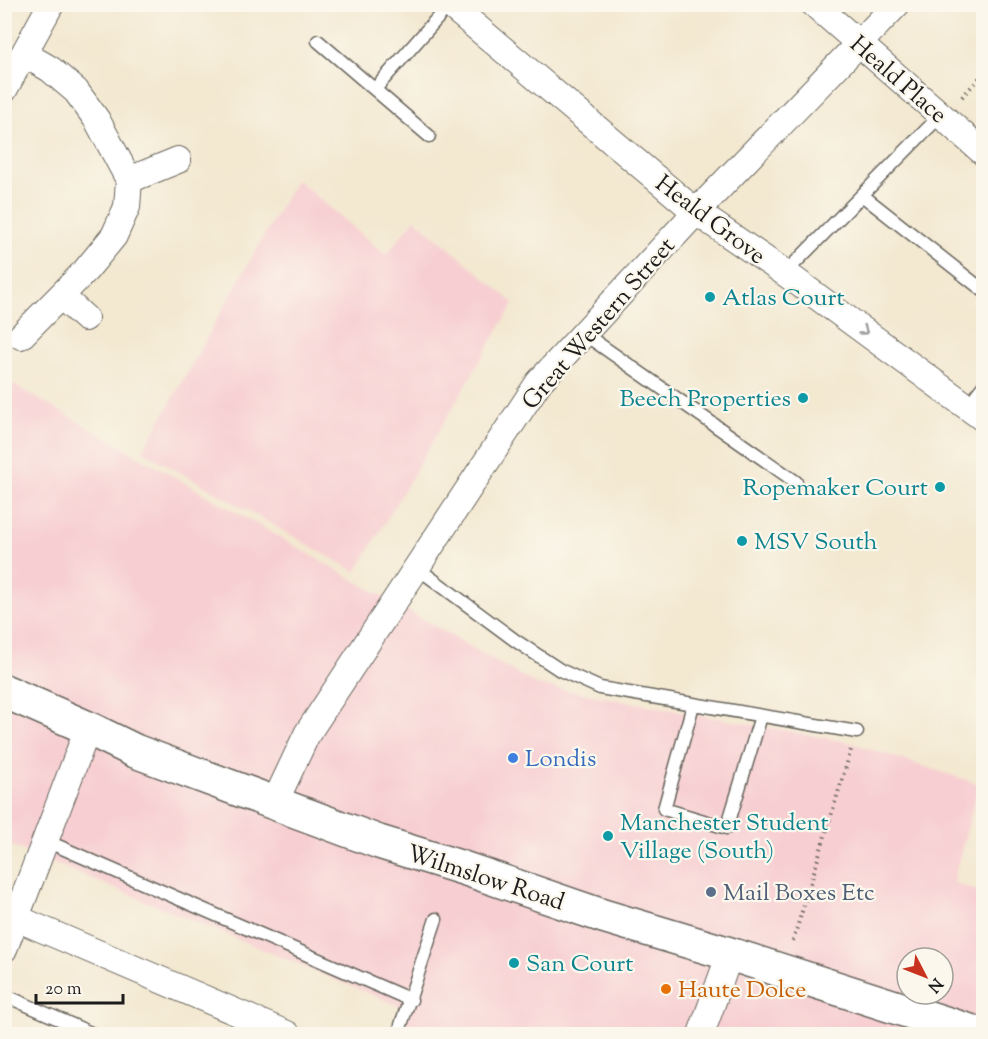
<svg xmlns="http://www.w3.org/2000/svg" width="988" height="1039" viewBox="0 0 988 1039" font-family="'Sorts Mill Goudy',serif">
  <rect width="100%" height="100%" fill="#fbf7ec"/>
  <filter id="ink" filterUnits="userSpaceOnUse"><feTurbulence type="fractalNoise" baseFrequency=".0167" numOctaves="2"/><feDisplacementMap in="SourceGraphic" scale="12" xChannelSelector="R" yChannelSelector="G"/><feConvolveMatrix kernelMatrix="1 2 1 2 8 2 1 2 1" color-interpolation-filters="sRGB"/></filter>
  <filter id="wash" filterUnits="userSpaceOnUse"><feTurbulence type="fractalNoise" baseFrequency=".008" numOctaves="4" result="noise"/><feDisplacementMap in="SourceGraphic" scale="24" xChannelSelector="R" yChannelSelector="G"/><feGaussianBlur stdDeviation="1.35" result="paint"/><feColorMatrix in="noise" values="0 0 0 0 0 0 0 0 0 0 0 0 0 0 0 0 0 1.4 0 .05"/><feComposite in="paint" operator="in"/></filter>
  <g filter="url(#wash)">
    <rect width="100%" height="100%" fill="#f3e8d0"/>
    <!-- built -->
    <path fill="#f7cfd2" fill-rule="evenodd" d="M296,179l90,76 29,-36 99,84 -158,269 -213,-121z
      M4,379l533,306 311,57 131,42 -26,98 30,11v133l-8,8h-573l7,-24 -404,-167zM907,958h36v36h-36z"/>
  </g>
  <g filter="url(#ink)">
    <g fill="none" stroke-linecap="round" stroke-linejoin="round">
      <!-- lane casing -->
      <g stroke="#67635b" stroke-width="15">
        <path id="lane" d="M318,41l111,95
          M375,89l74,-84
          M862,195l122,96
          M785,273l156,-158
          M583,333l213,149
          M967,407l17,-22
          M416,567l100,74 44,29 40,18 257,44
          M693,705l-29,104 63,19 34,-112
          M44,840l367,160
          M4,995l89,39
          M398,1034l38,-115"/>
      </g>
      <!-- street casing -->
      <g stroke="#67635b" stroke-width="28">
        <path id="street" d="M449,4l247,208 89,61 199,146
          M814,4l170,149
          M4,90l47,-86
          M129,180l49,-20
          M61,296l24,22
          M21,336l65,-66 28,-34 13,-29 2,-27 -32,-60 -21,-29 -26,-22 -26,-15
          M274,804l33,-70 232,-352 157,-170 201,-208
          M16,918l271,116
          M4,949l84,-221
          M701,1034l29,-80"/>
      </g>
      <!-- secondary casing -->
      <g stroke="#67635b" stroke-width="36">
        <path id="secondary" d="M4,691l84,37 47,23 244,91 84,26 140,48 127,38 249,80"/>
      </g>
      <!-- path -->
      <path stroke="#67635b" stroke-width="4" stroke-dasharray="1.5 4.5" stroke-linecap="butt" d="M962,97l22,-24
        M793,941l58,-191"/>
      <!-- lane -->
      <use href="#lane" stroke="#fff" stroke-width="12"/>
      <!-- street -->
      <use href="#street" stroke="#fff" stroke-width="26"/>
      <!-- secondary -->
      <use href="#secondary" stroke="#fff" stroke-width="33"/>
    </g>
    <!-- one-way arrows -->
    <defs><path id="oneway-chevron" d="M-2-3.5L2.5 0L-2 3.5" fill="none" stroke-width="1.6" stroke-linecap="round" stroke-linejoin="round" transform="scale(1.5)"/></defs>
    <use stroke="#999" href="#oneway-chevron" transform="translate(864 331) rotate(36)"/>
  </g>
  <!-- markers -->
  <g fill="#0f9aa8" stroke="#fbf7ec" stroke-width="2">
    <circle cx="710" cy="297" r="6"/>
    <circle cx="803" cy="398" r="6"/>
    <circle cx="940" cy="487" r="6"/>
    <circle cx="742" cy="541" r="6"/>
    <circle cx="608" cy="836" r="6"/>
    <circle cx="514" cy="963" r="6"/>
  </g>
  <circle fill="#3f7fe0" stroke="#fbf7ec" stroke-width="2" cx="513" cy="758" r="6"/>
  <circle fill="#5c6f8a" stroke="#fbf7ec" stroke-width="2" cx="711" cy="892" r="6"/>
  <circle fill="#e8710a" stroke="#fbf7ec" stroke-width="2" cx="666" cy="989" r="6"/>
  <g text-anchor="middle" stroke-width="4.5" stroke-linejoin="round" paint-order="stroke">
    <!-- street labels -->
    <g font-size="24" fill="#1c1c1c" stroke="#fbf7ec">
      <text transform="translate(899 79) rotate(41)" y="8">Heald Place</text>
      <text transform="translate(711 219) rotate(37)" y="8">Heald Grove</text>
      <text transform="translate(598 323) rotate(-49)" y="8">Great Western Street</text>
      <text transform="translate(486 877) rotate(18)" y="8">Wilmslow Road</text>
    </g>
    <!-- culture labels -->
    <g font-size="24" fill="#0d838f" stroke="#fbf7ec" text-anchor="start">
      <text x="722" y="305">Atlas Court</text>
      <text x="791" y="406" text-anchor="end">Beech Properties</text>
      <text x="928" y="495" text-anchor="end">Ropemaker Court</text>
      <text x="754" y="549">MSV South</text>
      <text x="620" y="830">Manchester Student<tspan x="620" dy="28">Village (South)</tspan></text>
      <text x="526" y="971">San Court</text>
    </g>
    <!-- shop labels -->
    <g font-size="24" fill="#366cbe" stroke="#fbf7ec" text-anchor="start">
      <text x="525" y="766">Londis</text>
    </g>
    <!-- service labels -->
    <g font-size="24" fill="#4e5e75" stroke="#fbf7ec" text-anchor="start">
      <text x="723" y="900">Mail Boxes Etc</text>
    </g>
    <!-- food labels -->
    <g font-size="24" fill="#c56008" stroke="#fbf7ec" text-anchor="start">
      <text x="678" y="997">Haute Dolce</text>
    </g>
  </g>
  <!-- margin -->
  <rect width="988" height="1039" fill="none" stroke="#fbf7ec" stroke-width="24"/>
  <!-- north arrow -->
  <g transform="translate(925 976) rotate(132)"><circle r="28" fill="#fbf7ec" stroke="#a29f99" stroke-width="1.5"/>
  <path d="M0-4.5L10 22L0 15L-10 22Z" fill="#c8321e"/>
  <text y="-9" font-size="16" font-weight="bold" text-anchor="middle" fill="#1c1c1c">N</text>
  </g>
  <!-- scale -->
  <path d="M36 994v9h87v-9" fill="none" stroke="#1c1c1c" stroke-width="3"/>
  <text x="45" y="994" font-size="18" fill="#1c1c1c" stroke="#fbf7ec" stroke-width="4.5" paint-order="stroke">20 m</text>
</svg>
